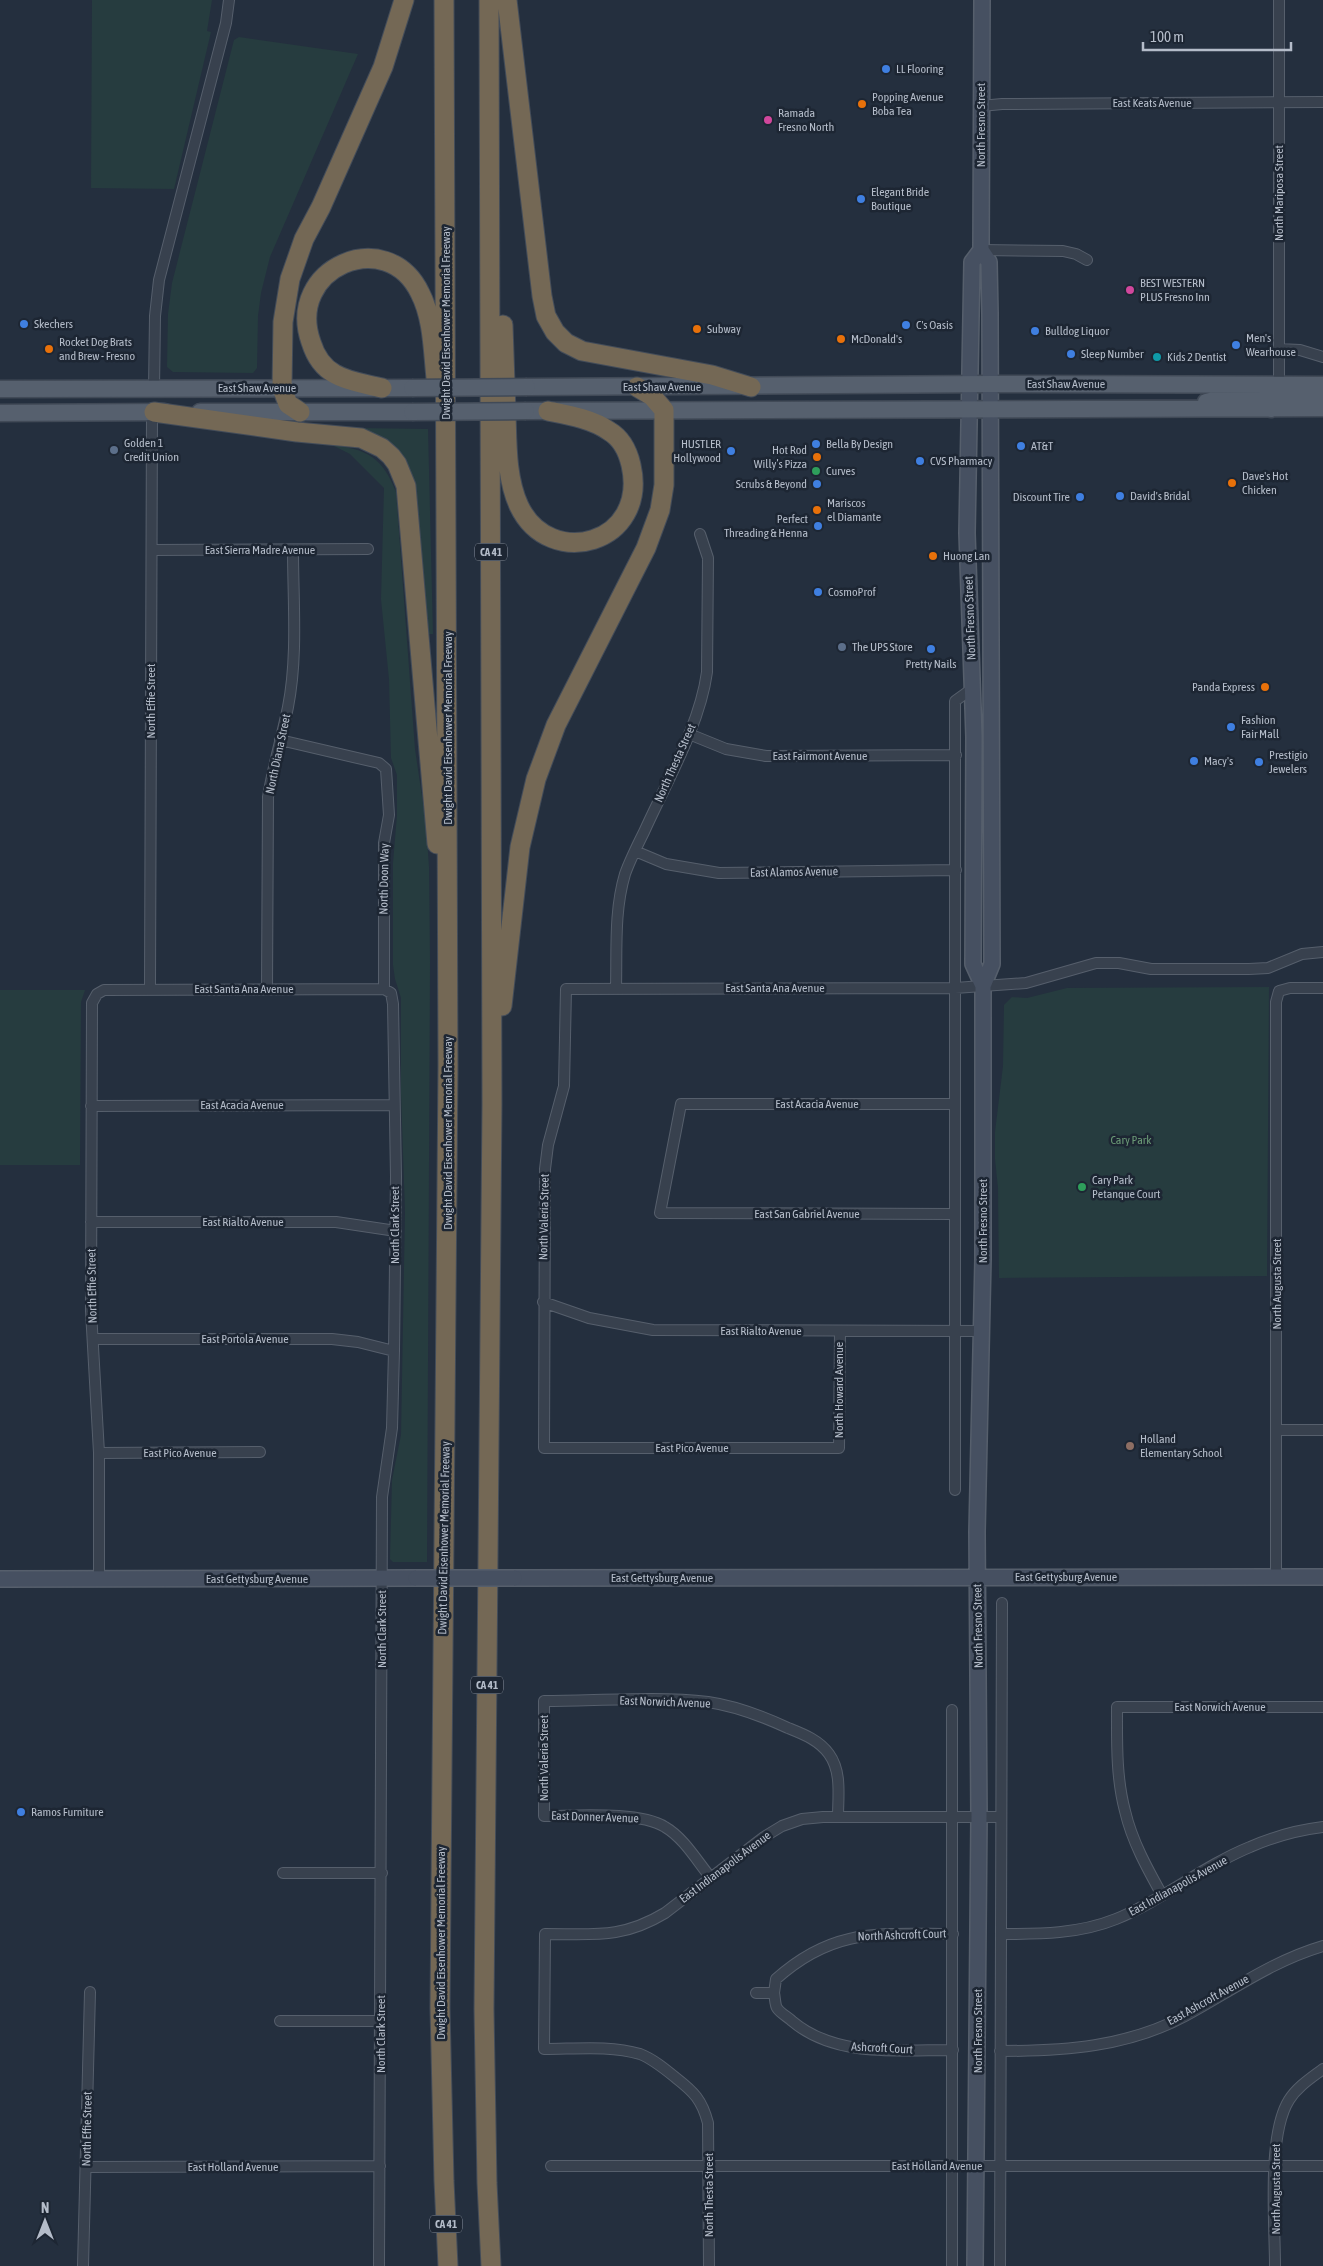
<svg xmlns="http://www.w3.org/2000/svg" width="1323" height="2266" viewBox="0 0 1323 2266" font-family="'Asap Condensed',sans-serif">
  <rect width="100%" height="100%" fill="#242f3e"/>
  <!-- green -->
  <path fill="#263c3f" d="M92,0h120l-5,31 4,1 -37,157 -83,-1z
    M239,37l119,17 -88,203 -9,36 -3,23 -1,52 -4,5 -80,-1 -6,-5 1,-53 4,-31 62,-243z
    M355,428l73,1 5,205h-7l-11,-147c-10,-35 -24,-50 -60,-59z
    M332,445c35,4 51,13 64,47l19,257 11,75 3,43 1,95 -3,600h-34l-3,-3 2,-79 9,-45 4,-223 -4,-118v-96l-6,-19 -2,-14v-102l4,-48v-40l-6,-17 -2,-79 -8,-80 3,-111 -34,-34z
    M1269,987l-2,289 -268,2 -1,-90 -3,-29v-27l8,-66 1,-61 8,-8 15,1 40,-10z
    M0,990h85l-4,12 -1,163h-80z"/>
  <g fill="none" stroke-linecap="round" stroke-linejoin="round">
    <!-- street casing -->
    <g stroke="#565f6c" stroke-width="12">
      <path id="street" d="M981,106l21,-2 321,-2
        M981,250l82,1 13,3 11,6
        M1279,349l21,1 23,7
        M1279,385v-385
        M154,389l1,-73 4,-36 67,-257 3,-23
        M152,550l216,-1
        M689,734l37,15 40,7 190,-1
        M280,740l99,23 7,6 3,46 -5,28v146
        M635,851l31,13 53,9 237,-3
        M616,988c1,-38 -2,-77 9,-114 5,-14 12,-28 19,-42 22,-49 56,-107 63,-160l1,-114 -8,-24
        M150,989l2,-577
        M267,989l1,-192c5,-31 14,-60 20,-90 10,-51 5,-106 5,-157
        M954,1104h-273l-21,109 294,1
        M91,1106l302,-1
        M91,1222h245l60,9
        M543,1302l46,16 64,12 329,1
        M840,1331l-1,117h-295l1,-279 3,-24 16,-59 2,-97 389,-1 71,-5 70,-20h23l32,6h98l19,-1 34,-14 21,-2
        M94,1339h238l26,3 36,9
        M1276,1430h47
        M99,1453l161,-1
        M955,1490v-789l18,-13
        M1276,1577v-575l3,-11 11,-3h33
        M99,1579v-126l-8,-142 1,-308 5,-9 7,-4 280,-1 7,4 2,11 3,172 -2,175 -2,77 -10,69 -3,769
        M952,1710v556
        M283,1873h99
        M711,1878c-14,-17 -27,-40 -46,-51 -26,-16 -89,-11 -121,-11v-115c52,0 113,-5 164,1 28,4 54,14 80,26 15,6 31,12 41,26 13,18 9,42 9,63
        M1162,1895c-15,-27 -30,-54 -37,-84 -9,-34 -8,-69 -8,-104h206
        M1001,1934c39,0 78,0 115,-15 47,-19 87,-53 134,-72 23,-10 48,-17 73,-20
        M756,1993h18l2,-14c58,-52 104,-45 177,-45
        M774,1993c1,4 1,12 3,15 3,5 11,9 15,13 44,37 107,29 161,29
        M280,2021h101
        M1000,2051c64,0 127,-4 185,-35 46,-25 87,-55 138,-70
        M551,2166h772
        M87,2167l293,-1
        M83,2266l7,-274
        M709,2266l-1,-143c-6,-23 -14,-31 -32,-45 -11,-9 -23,-19 -36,-24 -30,-9 -65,-5 -96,-5l1,-115c49,0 77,5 120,-21l99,-76 18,-11 20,-7 21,-2h178
        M1000,2266l2,-663
        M1275,2266c0,-43 -8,-131 14,-166 8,-13 22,-22 34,-31"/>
    </g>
    <!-- secondary casing -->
    <g stroke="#565f6c" stroke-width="18">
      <path id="secondary" d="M981,250l-9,12 -5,271 7,204 -1,227 10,22
        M514,1578l809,-1
        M0,1579l416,-1
        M975,2266l4,-449 -2,-285 6,-273v-273l9,-22 -2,-651 -1,-51 -8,-12 1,-250"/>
    </g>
    <!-- primary casing -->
    <g stroke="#414a57" stroke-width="19">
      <path id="primary" d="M527,387l463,-3 333,1
        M0,389l412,-1
        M1206,402l16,-4 47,-1 5,-2 5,-10
        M1271,409c10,-18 35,-12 52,-12
        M526,411l797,-3
        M200,412h212
        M0,413l165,-1"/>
    </g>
    <!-- highway casing -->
    <g stroke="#434c59" stroke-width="21">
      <path id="highway" d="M444,0l4,1065 -8,943 4,173 4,85
        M489,0l3,1104 -8,905 3,174 4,83
        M507,0l35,296 4,20 9,16 11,11 16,8 130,24 39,12
        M503,325c1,29 2,58 3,87 1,31 0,66 13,94 31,65 130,38 112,-41 -3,-13 -10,-27 -22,-34 -17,-12 -41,-16 -61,-20
        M382,388c-15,-4 -34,-6 -47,-14 -13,-7 -20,-19 -24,-32 -26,-74 76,-118 109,-49 13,25 13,57 16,85
        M154,412l143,20 64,6 21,10 9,8 6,8 9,22 31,358
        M300,412l-12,-8 -6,-16 1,-66 7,-43 14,-40 17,-32 62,-140 21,-67
        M502,1006l18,-159 16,-68 20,-54 90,-177 14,-38 4,-25v-75l-12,-14 -15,-9"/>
    </g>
    <!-- street -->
    <use href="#street" stroke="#38414e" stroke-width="10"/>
    <!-- secondary -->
    <use href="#secondary" stroke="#465061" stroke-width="15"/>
    <!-- primary -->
    <use href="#primary" stroke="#56606e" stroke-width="16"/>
    <!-- highway -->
    <use href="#highway" stroke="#746855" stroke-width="19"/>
    <!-- secondary-bridge casing -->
    <g stroke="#565f6c" stroke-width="18" stroke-linecap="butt">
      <path id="secondary-bridge" d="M416,1578h98"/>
    </g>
    <!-- primary-bridge casing -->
    <g stroke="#414a57" stroke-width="19" stroke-linecap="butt">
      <path id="primary-bridge" d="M412,388l115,-1
        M412,412l114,-1"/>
    </g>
    <!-- secondary-bridge -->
    <use href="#secondary-bridge" stroke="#465061" stroke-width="15"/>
    <!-- primary-bridge -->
    <use href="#primary-bridge" stroke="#56606e" stroke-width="16"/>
  </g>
  <!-- markers -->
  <g fill="#3f7fe0" stroke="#1d2633" stroke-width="2">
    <circle cx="886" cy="69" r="5"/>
    <circle cx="861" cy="199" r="5"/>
    <circle cx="24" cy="324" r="5"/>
    <circle cx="906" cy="325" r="5"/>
    <circle cx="1035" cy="331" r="5"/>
    <circle cx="1236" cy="345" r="5"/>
    <circle cx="1071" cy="354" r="5"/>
    <circle cx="816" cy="444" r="5"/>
    <circle cx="1021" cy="446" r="5"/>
    <circle cx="731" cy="451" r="5"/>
    <circle cx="920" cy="461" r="5"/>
    <circle cx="817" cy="484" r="5"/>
    <circle cx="1120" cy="496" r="5"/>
    <circle cx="1080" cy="497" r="5"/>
    <circle cx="818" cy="526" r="5"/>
    <circle cx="818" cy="592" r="5"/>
    <circle cx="931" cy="649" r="5"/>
    <circle cx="1231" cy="727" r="5"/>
    <circle cx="1194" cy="761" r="5"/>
    <circle cx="1259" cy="762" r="5"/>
    <circle cx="21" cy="1812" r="5"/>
  </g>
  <g fill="#e8710a" stroke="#1d2633" stroke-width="2">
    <circle cx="862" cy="104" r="5"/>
    <circle cx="697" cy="329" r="5"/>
    <circle cx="841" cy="339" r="5"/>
    <circle cx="49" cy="349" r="5"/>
    <circle cx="817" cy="457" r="5"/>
    <circle cx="1232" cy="483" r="5"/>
    <circle cx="817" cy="510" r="5"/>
    <circle cx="933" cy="556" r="5"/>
    <circle cx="1265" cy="687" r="5"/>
  </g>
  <g fill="#d1479c" stroke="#1d2633" stroke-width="2">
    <circle cx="768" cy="120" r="5"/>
    <circle cx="1130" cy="290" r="5"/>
  </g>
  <circle fill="#0f9aa8" stroke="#1d2633" stroke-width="2" cx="1157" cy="357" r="5"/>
  <g fill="#5c6f8a" stroke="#1d2633" stroke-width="2">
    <circle cx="114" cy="450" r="5"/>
    <circle cx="842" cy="647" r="5"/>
  </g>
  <g fill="#2e9e5b" stroke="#1d2633" stroke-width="2">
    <circle cx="816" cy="471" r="5"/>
    <circle cx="1082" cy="1187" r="5"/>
  </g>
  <circle fill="#8d6e63" stroke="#1d2633" stroke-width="2" cx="1130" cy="1446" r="5"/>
  <g text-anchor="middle" stroke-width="5" stroke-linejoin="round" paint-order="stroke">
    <!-- shield labels -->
    <g fill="#1d2633" stroke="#878f9c" stroke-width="1">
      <rect x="475" y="543.5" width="32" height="17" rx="4"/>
      <rect x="471" y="1676.5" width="32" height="17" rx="4"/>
      <rect x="430" y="2215.5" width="32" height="17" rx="4"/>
    </g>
    <g font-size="11" font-weight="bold" fill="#b4bcc9">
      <text x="491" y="556">CA 41</text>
      <text x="487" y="1689">CA 41</text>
      <text x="446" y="2228">CA 41</text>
    </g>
    <!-- poi labels -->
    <g font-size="12" fill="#b4bcc9" stroke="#1d2633" text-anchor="start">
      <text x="896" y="73">LL Flooring</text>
      <text x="872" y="101">Popping Avenue<tspan x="872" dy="14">Boba Tea</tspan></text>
      <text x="778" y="117">Ramada<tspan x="778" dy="14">Fresno North</tspan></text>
      <text x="871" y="196">Elegant Bride<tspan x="871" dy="14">Boutique</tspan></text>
      <text x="1140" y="287">BEST WESTERN<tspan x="1140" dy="14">PLUS Fresno Inn</tspan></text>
      <text x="34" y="328">Skechers</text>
      <text x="916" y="329">C's Oasis</text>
      <text x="707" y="333">Subway</text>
      <text x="1045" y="335">Bulldog Liquor</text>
      <text x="1246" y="342">Men's<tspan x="1246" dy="14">Wearhouse</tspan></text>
      <text x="851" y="343">McDonald's</text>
      <text x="59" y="346">Rocket Dog Brats<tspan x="59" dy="14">and Brew - Fresno</tspan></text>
      <text x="1081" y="358">Sleep Number</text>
      <text x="1167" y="361">Kids 2 Dentist</text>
      <text x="124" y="447">Golden 1<tspan x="124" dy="14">Credit Union</tspan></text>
      <text x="721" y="448" text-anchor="end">HUSTLER<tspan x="721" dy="14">Hollywood</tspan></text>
      <text x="826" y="448">Bella By Design</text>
      <text x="1031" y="450">AT&amp;T</text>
      <text x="807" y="454" text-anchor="end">Hot Rod<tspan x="807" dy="14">Willy’s Pizza</tspan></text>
      <text x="930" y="465">CVS Pharmacy</text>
      <text x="826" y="475">Curves</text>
      <text x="1242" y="480">Dave's Hot<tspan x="1242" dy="14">Chicken</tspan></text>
      <text x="807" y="488" text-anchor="end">Scrubs &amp; Beyond</text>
      <text x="1130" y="500">David's Bridal</text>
      <text x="1070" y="501" text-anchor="end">Discount Tire</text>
      <text x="827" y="507">Mariscos<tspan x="827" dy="14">el Diamante</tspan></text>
      <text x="808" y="523" text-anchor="end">Perfect<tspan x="808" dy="14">Threading &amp; Henna</tspan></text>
      <text x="943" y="560">Huong Lan</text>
      <text x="828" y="596">CosmoProf</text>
      <text x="852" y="651">The UPS Store</text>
      <text x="931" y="668" text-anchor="middle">Pretty Nails</text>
      <text x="1255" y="691" text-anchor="end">Panda Express</text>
      <text x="1241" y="724">Fashion<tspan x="1241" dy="14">Fair Mall</tspan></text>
      <text x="1269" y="759">Prestigio<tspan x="1269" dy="14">Jewelers</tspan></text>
      <text x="1204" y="765">Macy's</text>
      <text x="1092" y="1184">Cary Park<tspan x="1092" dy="14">Petanque Court</tspan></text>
      <text x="1140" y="1443">Holland<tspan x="1140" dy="14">Elementary School</tspan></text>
      <text x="31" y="1816">Ramos Furniture</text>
    </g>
    <!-- street labels -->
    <g font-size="12" fill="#b4bcc9" stroke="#1d2633">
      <text x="1152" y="107">East Keats Avenue</text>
      <text transform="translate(981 125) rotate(-90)" y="4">North Fresno Street</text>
      <text transform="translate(1279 193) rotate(-90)" y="4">North Mariposa Street</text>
      <text transform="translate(446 323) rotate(-90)" y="4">Dwight David Eisenhower Memorial Freeway</text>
      <text x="1066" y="388">East Shaw Avenue</text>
      <text x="662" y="391">East Shaw Avenue</text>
      <text x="257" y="392">East Shaw Avenue</text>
      <text x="260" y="554">East Sierra Madre Avenue</text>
      <text transform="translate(970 618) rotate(-92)" y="4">North Fresno Street</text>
      <text transform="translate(151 701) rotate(-90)" y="4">North Effie Street</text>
      <text transform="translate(448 728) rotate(-90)" y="4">Dwight David Eisenhower Memorial Freeway</text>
      <text transform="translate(278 754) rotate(-78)" y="4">North Diana Street</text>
      <text x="820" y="760">East Fairmont Avenue</text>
      <text transform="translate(675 763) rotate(-66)" y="4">North Thesta Street</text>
      <text transform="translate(794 872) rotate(-1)" y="4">East Alamos Avenue</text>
      <text transform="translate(384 879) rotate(-89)" y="4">North Doon Way</text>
      <text x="775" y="992">East Santa Ana Avenue</text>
      <text x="244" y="993">East Santa Ana Avenue</text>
      <text x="817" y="1108">East Acacia Avenue</text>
      <text x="242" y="1109">East Acacia Avenue</text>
      <text transform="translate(448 1133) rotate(-90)" y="4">Dwight David Eisenhower Memorial Freeway</text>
      <text x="807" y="1218">East San Gabriel Avenue</text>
      <text transform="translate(544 1217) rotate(-89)" y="4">North Valeria Street</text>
      <text transform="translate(983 1221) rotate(-90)" y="4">North Fresno Street</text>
      <text x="243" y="1226">East Rialto Avenue</text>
      <text transform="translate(395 1225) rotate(-90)" y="4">North Clark Street</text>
      <text transform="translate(1277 1284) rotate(-90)" y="4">North Augusta Street</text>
      <text transform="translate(92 1286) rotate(-91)" y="4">North Effie Street</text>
      <text x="761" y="1335">East Rialto Avenue</text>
      <text x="245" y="1343">East Portola Avenue</text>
      <text transform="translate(839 1390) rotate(-90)" y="4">North Howard Avenue</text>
      <text x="692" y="1452">East Pico Avenue</text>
      <text x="180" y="1457">East Pico Avenue</text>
      <text transform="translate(444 1538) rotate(-89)" y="4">Dwight David Eisenhower Memorial Freeway</text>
      <text x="1066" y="1581">East Gettysburg Avenue</text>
      <text x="662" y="1582">East Gettysburg Avenue</text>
      <text x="257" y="1583">East Gettysburg Avenue</text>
      <text transform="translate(978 1626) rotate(-91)" y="4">North Fresno Street</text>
      <text transform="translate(382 1629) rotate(-90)" y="4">North Clark Street</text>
      <text transform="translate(665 1702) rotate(2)" y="4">East Norwich Avenue</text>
      <text x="1220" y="1711">East Norwich Avenue</text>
      <text transform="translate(544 1758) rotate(-90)" y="4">North Valeria Street</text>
      <text transform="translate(595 1817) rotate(2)" y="4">East Donner Avenue</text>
      <text transform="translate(725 1867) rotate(-37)" y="4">East Indianapolis Avenue</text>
      <text transform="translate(1178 1886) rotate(-29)" y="4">East Indianapolis Avenue</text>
      <text transform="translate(902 1935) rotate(-2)" y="4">North Ashcroft Court</text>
      <text transform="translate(441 1943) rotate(-90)" y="4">Dwight David Eisenhower Memorial Freeway</text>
      <text transform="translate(1208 2000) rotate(-29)" y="4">East Ashcroft Avenue</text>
      <text transform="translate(978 2031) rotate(-90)" y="4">North Fresno Street</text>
      <text transform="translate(381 2034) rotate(-90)" y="4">North Clark Street</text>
      <text transform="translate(882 2048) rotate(3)" y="4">Ashcroft Court</text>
      <text transform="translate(87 2129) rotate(-89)" y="4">North Effie Street</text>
      <text x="937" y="2170">East Holland Avenue</text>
      <text x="233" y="2171">East Holland Avenue</text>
      <text transform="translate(1276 2189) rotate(-90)" y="4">North Augusta Street</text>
      <text transform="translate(709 2195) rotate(-90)" y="4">North Thesta Street</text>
    </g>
    <!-- park labels -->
    <g font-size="12" fill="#6b9a76" stroke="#1d2633">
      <text x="1131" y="1144">Cary Park</text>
    </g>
  </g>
  <!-- north arrow -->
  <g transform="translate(45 2221)" stroke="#1d2633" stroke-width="4" paint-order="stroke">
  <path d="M0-4L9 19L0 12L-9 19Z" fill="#b4bcc9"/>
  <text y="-8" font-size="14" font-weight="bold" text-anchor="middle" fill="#b4bcc9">N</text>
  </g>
  <!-- scale -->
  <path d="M1143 42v8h148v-8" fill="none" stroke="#b4bcc9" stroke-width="2.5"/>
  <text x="1150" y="42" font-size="15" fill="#b4bcc9" stroke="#1d2633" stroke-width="4" paint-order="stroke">100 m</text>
</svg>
